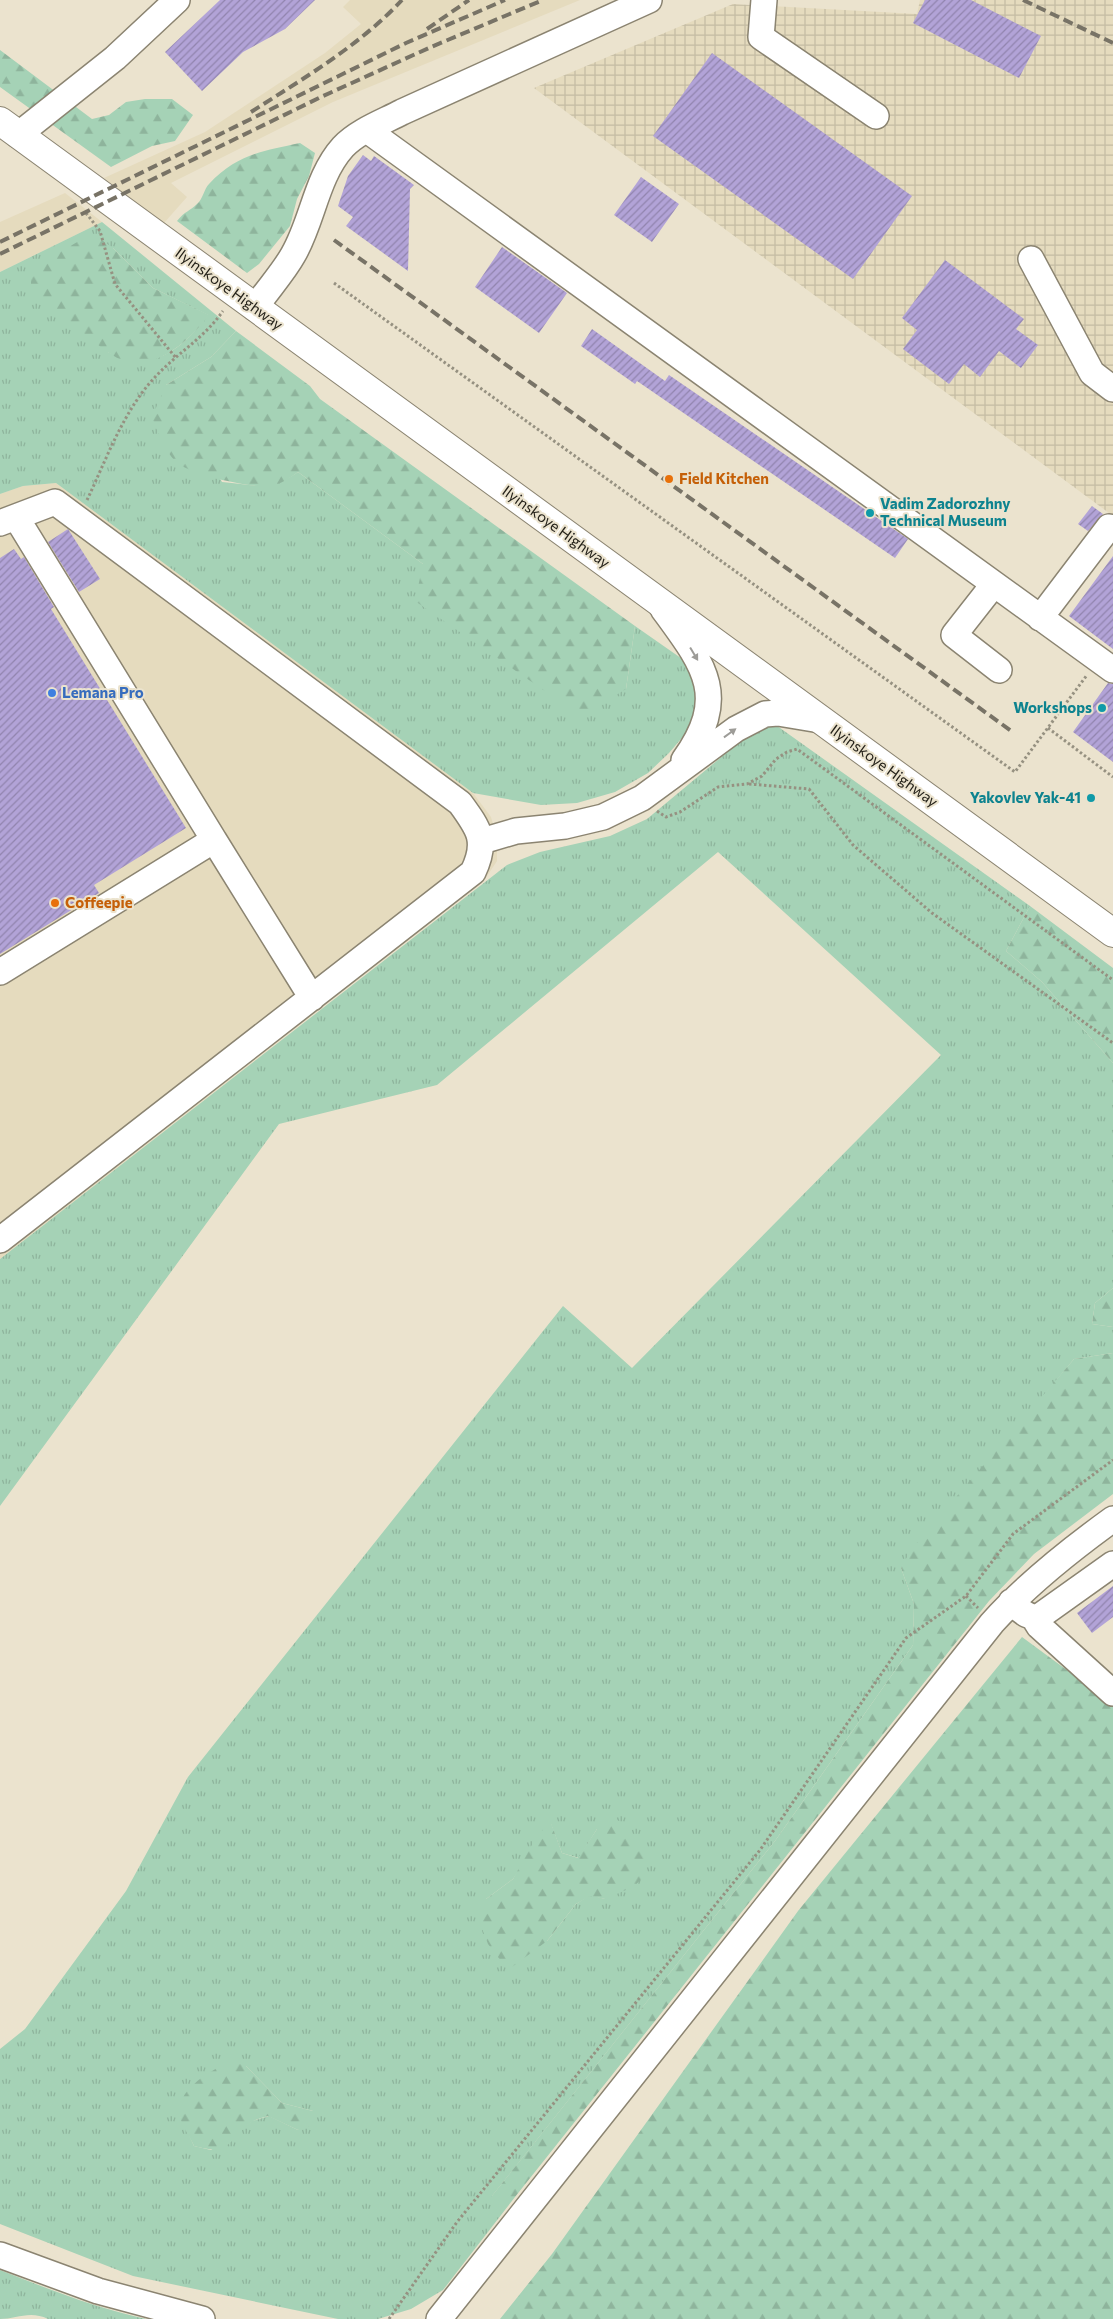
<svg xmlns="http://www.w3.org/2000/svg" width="1113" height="2319" viewBox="0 0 1113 2319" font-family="Commissioner,sans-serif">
  <defs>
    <pattern id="industrial-grid" width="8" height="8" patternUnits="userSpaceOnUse" patternTransform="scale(1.25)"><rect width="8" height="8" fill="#e5dbbe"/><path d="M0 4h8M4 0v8" fill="none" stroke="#c4bca3"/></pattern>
    <pattern id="grass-tufts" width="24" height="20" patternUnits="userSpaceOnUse" patternTransform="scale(1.25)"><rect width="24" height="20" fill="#a5d2b6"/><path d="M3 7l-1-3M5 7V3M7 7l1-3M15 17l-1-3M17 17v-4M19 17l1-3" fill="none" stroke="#8eb49c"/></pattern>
    <pattern id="forest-firs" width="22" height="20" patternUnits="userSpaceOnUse" patternTransform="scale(1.25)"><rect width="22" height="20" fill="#a5d2b6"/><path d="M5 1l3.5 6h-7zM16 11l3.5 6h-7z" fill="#8eb49c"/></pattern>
    <pattern id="building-hatch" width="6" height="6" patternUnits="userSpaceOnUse" patternTransform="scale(1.25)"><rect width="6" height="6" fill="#b2a3d7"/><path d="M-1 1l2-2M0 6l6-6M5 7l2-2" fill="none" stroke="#9184ae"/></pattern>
  </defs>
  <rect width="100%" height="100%" fill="#ebe3ce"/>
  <!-- built -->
  <path fill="#e5dbbe" d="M350,0h230l-247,102 -162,81 16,14 -23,26 -60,-45 101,-46 120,-79 36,-29 -18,-17z
    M65,193l37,29 -102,50v-50z
    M56,483l417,310 18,24 6,21v23l-14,21 -483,377v-765l23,-8z"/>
  <!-- industrial -->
  <path fill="url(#industrial-grid)" d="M920,0h193v516l-579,-428 199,-84 184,10z"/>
  <!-- grass -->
  <path fill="url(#grass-tufts)" fill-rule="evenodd" d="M102,222l134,109 -25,26 -45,28 56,97c34,3 47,10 76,-10l125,92 203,125 9,-63 53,37 10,28 -2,23 -9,18 -18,21 -21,20 -33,19 -38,11 -36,2 -68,-12 -417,-310 -33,3 -23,8v-222zM113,248l40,40 55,27c-25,34 -58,60 -100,37z
    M773,723l257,183 -24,45 36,31 71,81v225l-18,15 -3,21 21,3v26l-39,6 -173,209 13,36 -1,41 -138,196 -283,355 23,1 -72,93 -32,19 -33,10h-40l-205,-43 -133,-52v-175l25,-20 101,-138 62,-114 375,-471 69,62 309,-313 -223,-203 -281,233 -158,39 -279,382v-247l507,-394 33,-13 70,-16 37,-17 96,-80zM551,1824l11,29 17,5 18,-29 8,70 -15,-4 -14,9 -29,37 -61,-42 27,-20zM246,2066l36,37 31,8 -15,19 -29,-14 -17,5 -41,29 -17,-4 -14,-30z
    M0,2270c48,19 96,38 146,49h-98c-18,-9 -32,0 -48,0z"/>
  <!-- forest -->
  <path fill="url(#forest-firs)" d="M0,50l92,69 17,-4 17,-13 19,-3h27l21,16 -18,26 -23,5 -41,21 -111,-80z
    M300,143l15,10 -6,23 -12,23 -7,27 -31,38 -12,9 -70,-52c8,-10 13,-10 20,-17 6,-5 7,-15 12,-20 28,-30 54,-33 91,-41z
    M84,238h15l14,10 40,40 56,27c-19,25 -53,57 -87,45 -15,-6 -28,-19 -41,-29 -17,-13 -35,-25 -50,-41v-15l24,-20z
    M236,331l74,55 10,13 315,227 -9,63 -45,27 -166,-115 8,-37 -125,-92c-8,6 -17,12 -27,14 -18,3 -84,-12 -96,-25 -11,-12 -18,-30 -23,-44l14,-32 45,-28z
    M1030,906l83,62v95l-71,-81 -36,-31z
    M1113,1288v39l-21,-3 3,-21z
    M1113,1353v141l-79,60 -45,47 -474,596h-24l284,-356 138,-196 1,-41 -13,-36 10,-18 163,-191z
    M1022,1637l91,67v615h-613l52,-65 246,-343z
    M612,1817l14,8 19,34v17l-12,11 -28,12 -15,-3 -14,8 -29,37 -39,29 -20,-26 -12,-31 10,-14 27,-20 25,-45 13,-11 11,30 16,5 19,-29z
    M230,2061l16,5 36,37 31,8 2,13 -17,6 -30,-14c-5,2 -13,3 -18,7 -24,20 -20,33 -56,23 -4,-9 -12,-20 -14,-29 -6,-27 31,-46 50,-56z"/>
  <!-- building -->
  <path fill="url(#building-hatch)" d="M220,0h95l-30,29 -42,23 -41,39 -37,-39z
    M925,0h46l70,36 -22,42 -106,-55z
    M712,53l200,143 -59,83 -200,-143z
    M363,155l8,6 3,-5 40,29 -4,4 -2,82 -62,-45 7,-9 -15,-11 10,-30z
    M641,177l38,27 -27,38 -38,-27z
    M502,247l65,46 -28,40 -64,-46z
    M945,260l79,59 -8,10 22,16 -17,23 -22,-17 -19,26 -16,-13 -15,20 -46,-35 14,-19 -15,-12z
    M592,329l73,52 4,-6 239,164 -13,19 -258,-177 -2,3 -54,-38z
    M1092,506l11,8 -15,17 -10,-7z
    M68,529l32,50 -21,13 -31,-50z
    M14,549l7,10 3,-2 30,50 -3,2 135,219 -92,57 5,8 -99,61v-396z
    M1113,556v93l-44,-33z
    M1108,683l5,1v78l-40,-30z
    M1113,1586v31l-21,16 -15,-20z"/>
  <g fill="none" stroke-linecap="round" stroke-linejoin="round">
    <!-- minor casing -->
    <g stroke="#8b8471" stroke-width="28">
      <path id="minor" d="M764,0l-3,37 115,79
        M367,130l746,540
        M18,135l97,-77 62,-58
        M1031,259l61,114 21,16
        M255,308c12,-18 28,-35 38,-53 20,-34 23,-78 50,-108 15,-16 40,-25 59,-35l247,-112
        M16,517l198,323
        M0,523l55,-21 405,301c19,26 28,38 13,69l-473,368
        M994,584l-40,51 45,35
        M663,609c41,56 67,87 21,151
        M1040,618l69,-91 4,3
        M482,841l34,-10 49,-5 38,-9 39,-19 94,-69 29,-15 13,-1 42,7
        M0,972l214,-132 98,158
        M1011,1602c9,7 17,18 29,14l73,-52
        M1034,1618l5,8 74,67
        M0,2255l98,36 104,28
        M439,2319l553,-696c36,-40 78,-73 121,-104"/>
    </g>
    <!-- major casing -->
    <g stroke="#8b8471" stroke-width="30">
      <path id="major" d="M0,121l1113,812"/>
    </g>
    <!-- path -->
    <path stroke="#969181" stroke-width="3" stroke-dasharray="2.5 2.5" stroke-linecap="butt" d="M86,213l14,18 15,53 61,74
      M334,283l681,489 72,-97
      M87,500c20,-42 37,-91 70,-125 23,-24 46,-36 66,-64
      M1048,728l65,49
      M749,784l60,5 44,56 79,68 181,130
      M657,811l9,6 14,-5 38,-25 29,-3 15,-8 14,-17 11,-7 10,-3 316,231
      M966,1596l12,12
      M389,2319l68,-97 303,-372 146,-212 60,-42 47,-62 100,-74"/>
    <!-- minor -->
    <use href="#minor" stroke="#fff" stroke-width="25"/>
    <!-- major -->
    <use href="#major" stroke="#fff" stroke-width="28"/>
    <!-- rail -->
    <path stroke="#787366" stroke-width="4" stroke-dasharray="10 5" stroke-linecap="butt" d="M1023,0l90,43
      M427,29l42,-29
      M251,112c53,-34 108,-66 151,-112
      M334,240l680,493
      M0,242l406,-199 99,-43
      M0,254l321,-157 110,-50 112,-47"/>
  </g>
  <!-- one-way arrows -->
  <defs><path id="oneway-solid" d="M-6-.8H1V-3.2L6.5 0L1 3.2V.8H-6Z" transform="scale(1.25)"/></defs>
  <g fill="#9d9c98">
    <use href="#oneway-solid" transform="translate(694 654) rotate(59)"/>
    <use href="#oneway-solid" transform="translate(730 733) rotate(-36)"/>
  </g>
  <!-- markers -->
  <g fill="#e8710a" stroke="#ebe3ce" stroke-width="2">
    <circle cx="669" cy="479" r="5"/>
    <circle cx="55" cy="903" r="5"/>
  </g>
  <g fill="#0f9aa8" stroke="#ebe3ce" stroke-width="2">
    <circle cx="870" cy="513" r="5"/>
    <circle cx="1102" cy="708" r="5"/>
    <circle cx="1091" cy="798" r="5"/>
  </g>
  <circle fill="#3f7fe0" stroke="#ebe3ce" stroke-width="2" cx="52" cy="693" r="5"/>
  <g text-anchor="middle" stroke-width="4" stroke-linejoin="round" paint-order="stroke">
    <!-- street labels -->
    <g font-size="15" fill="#25221a" stroke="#ebe3ce">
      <text transform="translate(229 289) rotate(36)" y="5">Ilyinskoye Highway</text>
      <text transform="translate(556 527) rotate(36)" y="5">Ilyinskoye Highway</text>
      <text transform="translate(884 766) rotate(36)" y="5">Ilyinskoye Highway</text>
    </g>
    <!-- food labels -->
    <g font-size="15" font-weight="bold" fill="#c56008" stroke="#ebe3ce" text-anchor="start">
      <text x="679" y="484">Field Kitchen</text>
      <text x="65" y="908">Coffeepie</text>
    </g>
    <!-- culture labels -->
    <g font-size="15" font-weight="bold" fill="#0d838f" stroke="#ebe3ce" text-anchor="end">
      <text x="880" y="509" text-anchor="start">Vadim Zadorozhny<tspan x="880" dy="17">Technical Museum</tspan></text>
      <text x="1092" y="713">Workshops</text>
      <text x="1081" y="803">Yakovlev Yak-41</text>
    </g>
    <!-- shop labels -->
    <g font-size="15" font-weight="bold" fill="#366cbe" stroke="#ebe3ce" text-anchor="start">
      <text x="62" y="698">Lemana Pro</text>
    </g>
  </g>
</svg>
